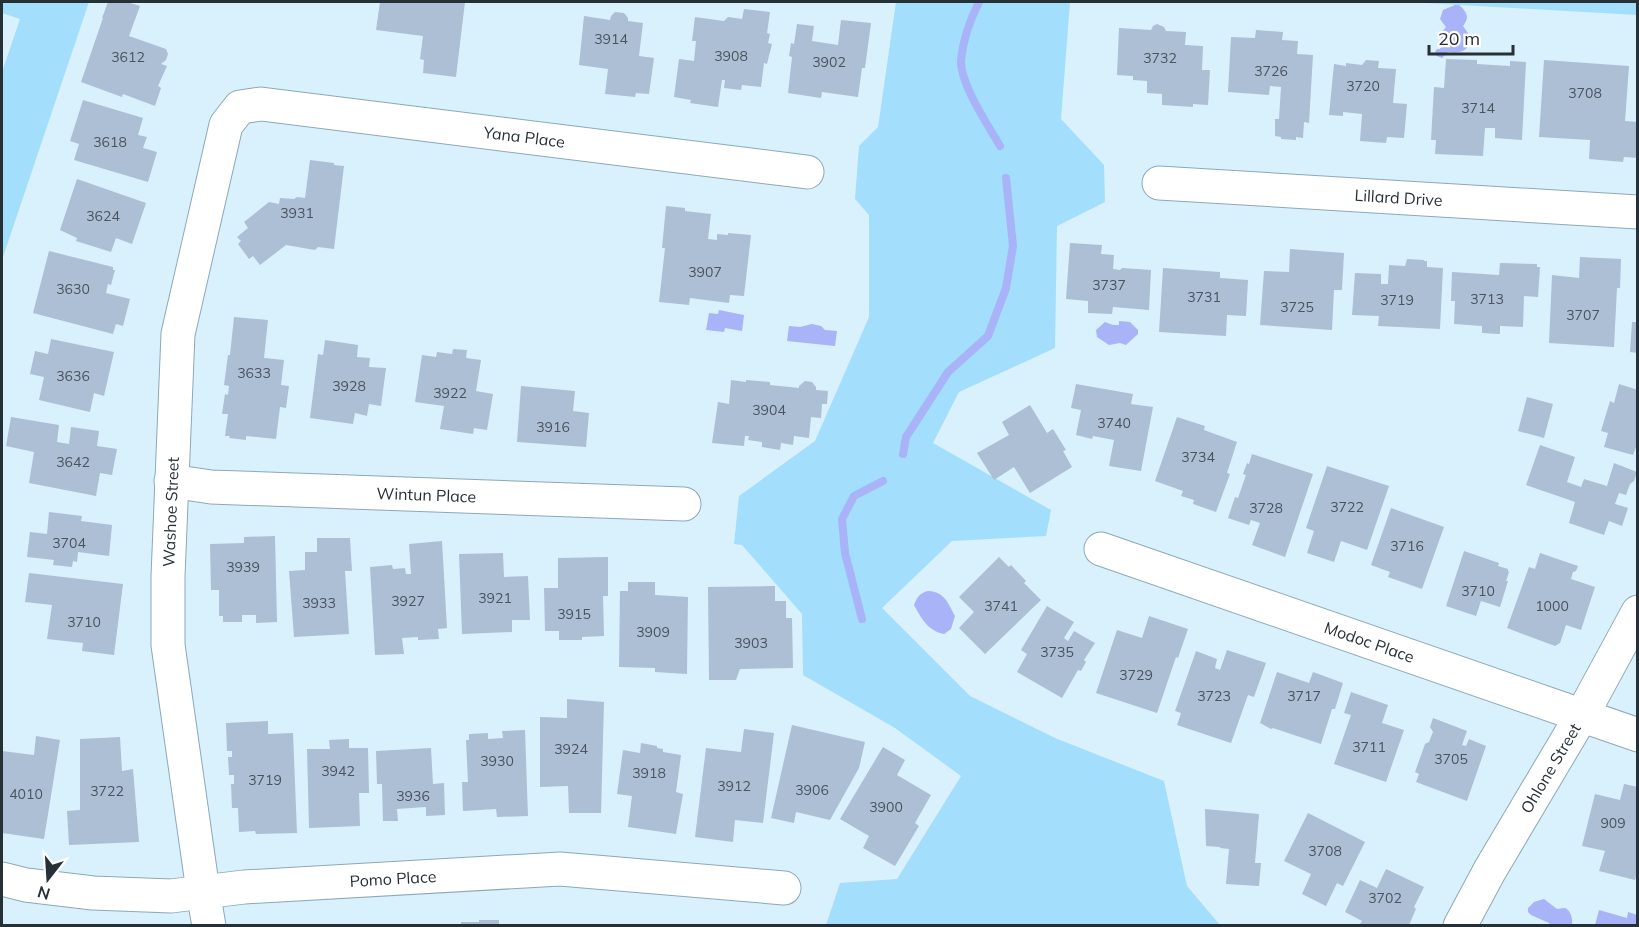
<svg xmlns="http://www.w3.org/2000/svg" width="1639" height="927" viewBox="0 0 1639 927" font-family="Mulish,sans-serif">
  <rect width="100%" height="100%" fill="#d9f1fd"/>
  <!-- green -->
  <path fill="#a3defc" d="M2,2h87l-87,258v-188l18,-53 -18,-6z
    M896,2h174l-9,117 43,46 1,37 -48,24 -2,122 -96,44 -26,51 118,67 -5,26 -94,5 -70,67 88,88 85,42 109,43 23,105 33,39h-394l14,-42 57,-4 64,-103 -66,-48 -92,-53 -1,-61 -60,-69 -8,-1 5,-48 76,-55 54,-124v-102l-14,-16 4,-53 19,-19z
    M1407,2h230v13z"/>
  <!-- water -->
  <path fill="#a9b3f8" d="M1455,5h4c8,7 11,12 4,21l9,13c-5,14 -12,14 -24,13l-6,6 -5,-2 -2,-2 1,-4 8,-4 -4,-12 6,-7 -6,-8 3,-9z
    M719,310l25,5 -2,16 -17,-3 -1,4 -18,-2 3,-17 9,1z
    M1119,321l11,1 8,8v4l-12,11 -6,-2 -11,2 -12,-8 -1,-7 9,-8 8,3h6z
    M812,324l9,2 4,4 12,1 -2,15 -48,-5 2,-15 11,1z
    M928,591c17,1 20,12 27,25l-4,13 -7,5c-16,-3 -23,-16 -30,-29 3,-8 6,-12 14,-14z
    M1544,899l13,10c0,0 7,-1 8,-1 6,2 8,12 7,17h-22l-1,-2 -18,-8 -3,-3v-4l6,-6z
    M1599,910l28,8 1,-6 9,3v10h-42z"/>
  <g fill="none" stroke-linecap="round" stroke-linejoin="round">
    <!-- stream -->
    <path stroke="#a9b3f8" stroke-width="8" d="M979,2c-9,18 -16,37 -18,58 -1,24 27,65 39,86
      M903,454l3,-17 42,-65 40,-36 18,-48 7,-42 -7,-68
      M862,619l-17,-66 -3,-34 12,-23 29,-15"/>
  </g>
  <!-- building -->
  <path fill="#acbfd5" d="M108,2h19l13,4 -11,30 37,13 2,5 -2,6 -5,4 6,2 -9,20 3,2 -6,18 -32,-12 -1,3 -41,-15 22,-64h-1z
    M380,2h85l-9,75 -33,-4 1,-13 -4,-1 3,-23 -47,-6z
    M744,9l26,3 -3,21 3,1 -2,9 4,1 -5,20 -3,-1 -3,24 -19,-2 -1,5 -17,-2 1,-8h-3l-4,27 -28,-4 1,-3 -17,-3 5,-38 15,2 2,-20h-4l3,-24 29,4 4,-4 14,2z
    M615,12l9,1 4,5v3l15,2 -4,33 15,2 -5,36 -13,-1 -1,4 -30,-3 3,-25 -29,-4 5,-49 26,4 1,-4z
    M841,20l30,3 -6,45h-3l-4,29 -36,-5 -1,6 -33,-5 4,-36 -3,-1 2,-13 3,1 3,-20 17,2 -2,15 26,4z
    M1157,24l7,3 2,4 20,1 -1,13 18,1 -1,24h8l-2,35 -15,-1v3l-31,-2v-11l-15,-1v-12l-14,-1v-4l-16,-1 2,-47 32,2 2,-4z
    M1256,30l27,2 -1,8 16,1 -1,13 16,1 -4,68 -5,-1 -1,16 -7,-1v3l-15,-1v-2l-6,-1v-17h4l2,-32 -11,-1 -1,9 -41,-3 3,-55 24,1z
    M1446,59l31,1v4l33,2v-5l16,1 -4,78 -27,-2v-10h-10l-2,28 -48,-2 1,-14h-5l3,-53 10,1z
    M1366,60l13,1 -1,7 18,1 -3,34 14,1 -3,34 -17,-1 -1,6 -26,-2 2,-27 -19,-2v4l-14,-1 5,-51 12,2v-3l16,2z
    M1544,60l85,6 -4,55 13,1v36l-14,-1 -1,5 -34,-3 1,-19 -51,-3z
    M83,100l60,18 -5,17 9,2 -4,11 14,4 -9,30 -74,-22 5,-16 -9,-3z
    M310,160l24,3v2l10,1 -10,83 -16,-2 -3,3 -29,-5 -26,20 -7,-9 -4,3 -11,-15 3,-3 -4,-4 11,-9 -4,-6 25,-20 10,2 1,-6 14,1 3,-2 8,1z
    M77,179l69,24 -14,41 -16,-6 -5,14 -35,-11 1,-3 -17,-8z
    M666,206l19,2v3l26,3 -3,25 9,1v-6l11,1v-2l23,2 -7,61 -14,-1 -1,8 -39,-5 -1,7 -30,-3 6,-54h-3z
    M1070,243l32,2 -1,9 13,1 -1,14 7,1 2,-2 29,2 -2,40 -36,-3 -1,7 -24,-1v-12l-22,-2z
    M1290,249l54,4 -2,37h-8l-2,40 -72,-5 4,-54 25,1z
    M49,251l64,16v3h2l-4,15 -3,-1 -2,9 24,6 -7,27 -7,-2 -3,10 -80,-21z
    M1580,257l41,2 -1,29h-3l-3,59 -65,-4 3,-68 27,3z
    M1407,259l17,1v1h3v6l16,1 -3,61 -62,-3 1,-10 -27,-1 3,-42 26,1v10h7l1,-19 16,1z
    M1500,263l37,1v3h3l-2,30 -14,-1 -1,31 -23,-1v8l-18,-1v-7l-28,-2 1,-23h-4l1,-29 47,3z
    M1163,268l57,4v6l28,2 -2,36 -19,-1 -1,21 -67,-4z
    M234,317l34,3 -4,38 20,2 -3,25 8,1 -3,22 -6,-1 -4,32 -30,-3v4l-17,-2 1,-2h-5l3,-22h-6l3,-20 3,1 1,-9 -5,-1 4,-30h2z
    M1632,322h6v31l-8,-1z
    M51,339l63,13 -10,44 -10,-3 -4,19 -51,-12 5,-23 -14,-3 5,-23 13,3z
    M325,340l33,5 -1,12 13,1 -1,9 17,1 -5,38 -12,-2 -2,12 -12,-3 -2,11 -43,-6 8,-64 5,1z
    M453,349l14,1 -1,8 15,2 -5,31 17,3 -6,36 -13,-2 -1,6 -33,-5 4,-23 -29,-4 7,-47 14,2 1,-5 15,2z
    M731,380l15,2v-2l24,2v3l29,3v-2l6,-5 7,1 4,5v3l12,1 -1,13h-5l-1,14 -10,-1 -2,21 -15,-2 -1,9 -12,-2 -1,7 -18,-3v-5l-14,-2 1,-4h-4l-1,10 -32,-3 6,-41 11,2z
    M1076,384l57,10 -2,10 22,3 -12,64 -32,-5 5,-26 -21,-4 -1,3 -16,-4 5,-25 -10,-2z
    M1619,384l19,6v52l-5,13 -29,-8 4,-14 -7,-2 9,-30 4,2z
    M521,386l54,5 -2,20 16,2 -3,34 -69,-5z
    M1527,397l26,7 -9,34 -26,-7z
    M1030,405l17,28 6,-4 13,21 -3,1 9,16 -42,26 -16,-26 -20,13 -17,-27 32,-18 -7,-13z
    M11,417l48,8 -2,17 12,2 2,-17 28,4 -2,15 20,3 -5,26 -12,-2 -4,23 -67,-13 5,-31 -28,-6z
    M1177,417l28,9 -1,4 33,12 -10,31 3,1 -14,38 -23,-8 1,-4 -13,-4 2,-5 -28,-10z
    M1540,445l35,12 -8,25 14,5 3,-8 23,7 7,-23 23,9 -3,9 -4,3 -4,11 -7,-2 -4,11 13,4 -6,18 -13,-5 -5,14 -35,-12 6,-21 -49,-17z
    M1252,454l61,20 -28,83 -33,-12 8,-22 -9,-3 -2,5 -21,-7 7,-21 3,1 8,-23 -3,-1 4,-11 2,1z
    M1327,466l62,20 -22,64 -26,-9 -7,21 -27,-9 7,-22 -8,-3z
    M1391,508l53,19 -22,62 -34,-12 2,-5 -19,-7z
    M49,512l33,4 -1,5 31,4 -3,31 -31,-4 -1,10 -4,-1 -1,6 -19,-2 1,-5 -27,-3 3,-25 17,2z
    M275,536l2,86 -21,1v-8h-14v7h-19v-6h-4v-26h-8l-1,-46 34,-1v-6z
    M317,538h33l2,33h-7l4,63 -55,3 -5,-66 16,-1v-18h12z
    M442,541l5,87 -9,1 1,10 -21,1v-3l-16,1 2,16 -29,1 -5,-88 22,-2 1,4 12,-1 1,6h5l-2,-30z
    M1464,551l35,12 -1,3 10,3v2l1,1 -3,9h2l-8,26 -19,-6 -5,15 -30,-10z
    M503,553l1,24 24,-1 2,44h-18v12l-50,2 -3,-80z
    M1540,553l38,13 -2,5 -3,1 -2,7 24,8 -14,43 -15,-5 -6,18 -5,3 -48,-18 22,-61 6,2z
    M608,557v39h-5l1,40 -22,1v3h-23v-9h-14l-1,-43h14v-30z
    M999,557l10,10 2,-2 15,16 -2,2 17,17 -56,54 -26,-26 15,-16 -15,-15z
    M29,573l94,11 -9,71 -32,-4 1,-8 -36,-4 5,-34 -27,-3z
    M628,582h27v13l33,2 -1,77 -32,-2v-4l-36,-1 1,-76h8z
    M775,586v15h11v17h6l1,50 -53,1 -4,11h-27l-1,-93z
    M1047,606l27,16 -10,16 4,3 6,-10 21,12 -11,17 2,2 -5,9 -3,-1 -16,28 -45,-26 10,-18 -6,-4z
    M1149,616l39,13 -10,29 -2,-1 -19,56 -61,-20 21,-63 25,8z
    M1227,650l39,13 -12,34 -6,-2 -17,48 -54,-18 4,-12 -6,-2 21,-60 21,8 -2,9 5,2z
    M1277,672l32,11 4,-11 30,11 -8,26h-3l-11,35 -48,-16 -2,1 -11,-6z
    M1351,692l37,13 -6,18 22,7 -18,52 -52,-18 17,-49 -7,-2z
    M567,699l37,3 -3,111h-32l-1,-27 -28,1v-70l27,1z
    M1433,718l34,13 -5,14 4,1 3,-7 17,7 -19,55 -51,-19 3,-8 -4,-2 10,-28 4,-2 4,-10 -3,-5z
    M268,721v13l25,-1 4,100 -41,1 -1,-3 -16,1 -1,-24h-6l-1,-24h3v-9h-5l-1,-18h4v-6h-5l-1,-28z
    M792,725l73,17 -6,26 -29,52 -34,-8 -2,11 -23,-5z
    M744,729l30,4 -11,90 -28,-3 -2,22 -38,-5 11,-89 35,4z
    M525,730l3,86 -31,1 -1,-8 -33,2 -1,-29h6l-2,-42h3v-6l19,-1v6l15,-1 -1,-7z
    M36,736l24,4 -16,99 -42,-6v-82l32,4z
    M120,737l2,34 11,-2 6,73 -70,3 -2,-34 13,-1v-71z
    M349,739v9h19l1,45h-10l1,33 -51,2 -2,-79h23l-1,-9z
    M641,743l16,3v2l6,1v3l18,3 -5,37 7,2 -7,40 -48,-7 4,-31 -15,-2 6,-44 17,3z
    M883,747l22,13 -8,15 34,20 -16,28 4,3 -24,40 -32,-18 6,-12 -29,-17z
    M431,748l2,36 11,-1 1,32 -19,1v-9l-29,2 1,12h-15l-1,-37h-5l-1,-33z
    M1624,784l14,3v83l-3,10 -36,-9 6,-20 -23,-5 13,-52 25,6z
    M1205,809l54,5 -4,49h6l-2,23 -33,-2 3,-35 -9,-1v-1l-14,-1z
    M1308,813l57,29 -22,44 -6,-3 -11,23 -24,-12 9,-20 -27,-13z
    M1386,869l38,18 -10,20 2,2 -7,16 -46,1 -3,-2 2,-3 -17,-9 15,-32 17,8z
    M479,920h20v6h-38v-4h18z"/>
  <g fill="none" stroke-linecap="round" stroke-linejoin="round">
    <!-- minor casing -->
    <g stroke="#8ca9b7" stroke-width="35">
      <g id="minor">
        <path id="s1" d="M1159,183l479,29"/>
        <path id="s2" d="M171,481l40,6 473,17"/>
        <path id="s3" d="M1101,549l537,186"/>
        <path id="s4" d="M2,879l24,6 67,8 78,3 73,-9 316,-18 224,19"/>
        <path id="s5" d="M209,926l-6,-35 -35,-246v-69l10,-242 48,-209 14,-18 21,-3 546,68"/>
        <path id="s6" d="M1460,926l30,-56 92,-155 56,-103"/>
      </g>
    </g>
    <!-- minor -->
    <use href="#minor" stroke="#fff" stroke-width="33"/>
  </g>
  <g text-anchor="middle" stroke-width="4.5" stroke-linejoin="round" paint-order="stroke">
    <!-- number labels -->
    <g font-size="14" fill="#48545e">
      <text x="611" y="44">3914</text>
      <text x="731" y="61">3908</text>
      <text x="128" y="62">3612</text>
      <text x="1160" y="63">3732</text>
      <text x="829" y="67">3902</text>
      <text x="1271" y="76">3726</text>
      <text x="1363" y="91">3720</text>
      <text x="1585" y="98">3708</text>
      <text x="1478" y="113">3714</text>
      <text x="110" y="147">3618</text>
      <text x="297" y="218">3931</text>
      <text x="103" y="221">3624</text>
      <text x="705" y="277">3907</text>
      <text x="1109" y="290">3737</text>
      <text x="73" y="294">3630</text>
      <text x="1204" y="302">3731</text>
      <text x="1487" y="304">3713</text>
      <text x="1397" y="305">3719</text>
      <text x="1297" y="312">3725</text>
      <text x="1583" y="320">3707</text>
      <text x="254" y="378">3633</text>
      <text x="73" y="381">3636</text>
      <text x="349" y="391">3928</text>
      <text x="450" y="398">3922</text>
      <text x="769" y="415">3904</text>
      <text x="1114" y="428">3740</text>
      <text x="553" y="432">3916</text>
      <text x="1198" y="462">3734</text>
      <text x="73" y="467">3642</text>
      <text x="1347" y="512">3722</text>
      <text x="1266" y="513">3728</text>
      <text x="69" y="548">3704</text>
      <text x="1407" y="551">3716</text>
      <text x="243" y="572">3939</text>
      <text x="1478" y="596">3710</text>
      <text x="495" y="603">3921</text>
      <text x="408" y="606">3927</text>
      <text x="319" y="608">3933</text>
      <text x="1001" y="611">3741</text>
      <text x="1552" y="611">1000</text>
      <text x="574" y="619">3915</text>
      <text x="84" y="627">3710</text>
      <text x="653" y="637">3909</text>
      <text x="751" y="648">3903</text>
      <text x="1057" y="657">3735</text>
      <text x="1136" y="680">3729</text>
      <text x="1214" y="701">3723</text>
      <text x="1304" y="701">3717</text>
      <text x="1369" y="752">3711</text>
      <text x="571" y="754">3924</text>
      <text x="1451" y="764">3705</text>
      <text x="497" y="766">3930</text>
      <text x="338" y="776">3942</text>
      <text x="649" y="778">3918</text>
      <text x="265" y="785">3719</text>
      <text x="734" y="791">3912</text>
      <text x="812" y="795">3906</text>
      <text x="107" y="796">3722</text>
      <text x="26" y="799">4010</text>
      <text x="413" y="801">3936</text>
      <text x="886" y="812">3900</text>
      <text x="1613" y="828">909</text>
      <text x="1325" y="856">3708</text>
      <text x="1385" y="903">3702</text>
    </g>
    <!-- street labels -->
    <g font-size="16" fill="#263137" stroke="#fff">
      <text dy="6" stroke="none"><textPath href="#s5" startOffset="1119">Yana Place</textPath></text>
      <text dy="6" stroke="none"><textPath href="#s1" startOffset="240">Lillard Drive</textPath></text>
      <text dy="6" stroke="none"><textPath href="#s2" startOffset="256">Wintun Place</textPath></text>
      <text dy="6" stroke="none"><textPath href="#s5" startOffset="417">Washoe Street</textPath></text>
      <text dy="6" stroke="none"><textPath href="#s3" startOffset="284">Modoc Place</textPath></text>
      <text dy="6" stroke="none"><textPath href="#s6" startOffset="182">Ohlone Street</textPath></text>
      <text dy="6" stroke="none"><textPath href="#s4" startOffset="393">Pomo Place</textPath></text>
    </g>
  </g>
  <!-- border -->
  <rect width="1639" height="927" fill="none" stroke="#263137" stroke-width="6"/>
  <!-- north arrow -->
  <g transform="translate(48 879) rotate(197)" stroke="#ffffff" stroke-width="4.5" paint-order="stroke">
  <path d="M0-4.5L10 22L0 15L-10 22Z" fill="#263137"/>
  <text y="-9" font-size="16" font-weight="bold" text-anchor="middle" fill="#263137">N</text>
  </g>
  <!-- scale -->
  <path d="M1429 45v9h84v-9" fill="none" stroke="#263137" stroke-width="3"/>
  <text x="1438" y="45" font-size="18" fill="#263137" stroke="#ffffff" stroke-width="4.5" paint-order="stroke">20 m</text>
</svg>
